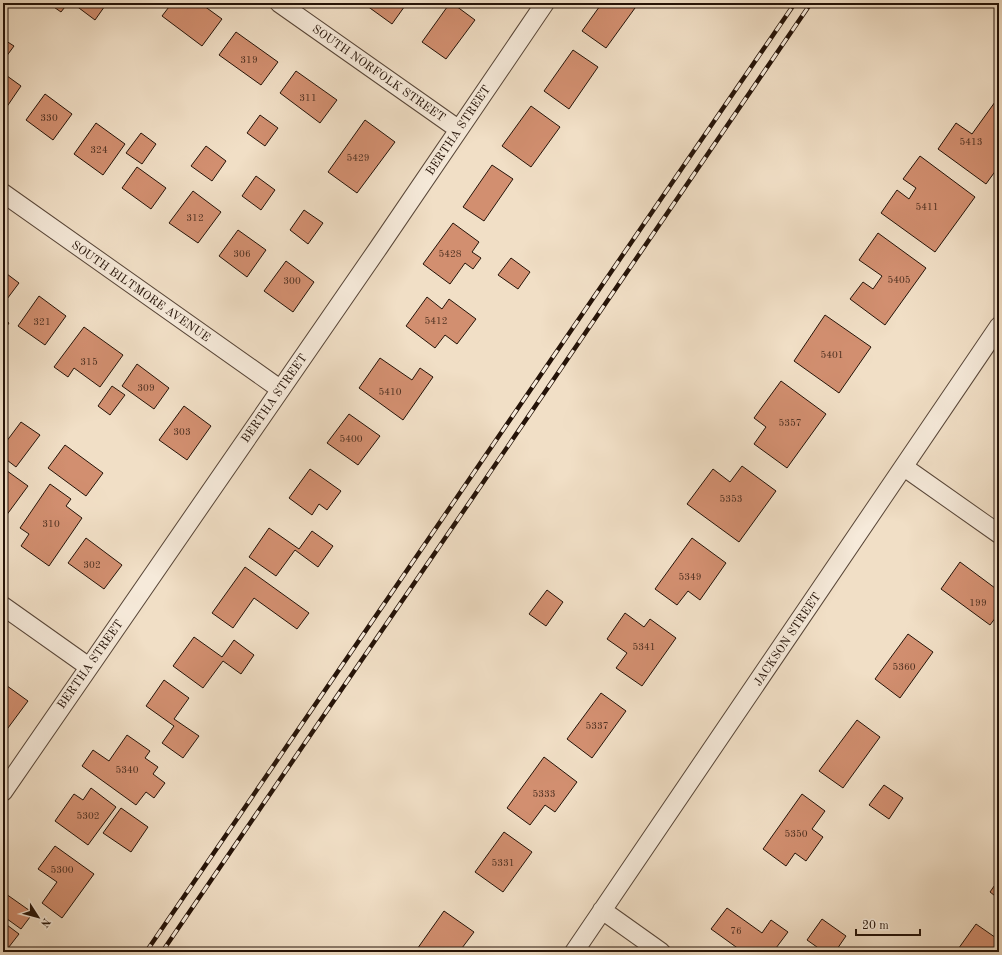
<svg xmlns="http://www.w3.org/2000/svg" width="1002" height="955" viewBox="0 0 1002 955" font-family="'Old Standard TT',serif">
  <rect width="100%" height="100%" fill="#f1dfc6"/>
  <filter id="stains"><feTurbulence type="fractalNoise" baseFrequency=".005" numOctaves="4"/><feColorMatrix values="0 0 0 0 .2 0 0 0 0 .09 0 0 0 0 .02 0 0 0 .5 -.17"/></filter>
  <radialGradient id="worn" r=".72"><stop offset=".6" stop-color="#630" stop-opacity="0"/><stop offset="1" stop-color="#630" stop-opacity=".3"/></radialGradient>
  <!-- building -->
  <path fill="#d28f70" stroke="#251308" d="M48,3h20l-7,9z
    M76,3h31l-12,17 -20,-15z
    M172,3h28l22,16 -20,27 -40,-30z
    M363,3h44l-15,21z
    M450,3h2l23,17 -29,39 -24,-17z
    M602,3h26l7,5 -29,40 -24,-17z
    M236,32l42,30 -17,23 -42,-30z
    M3,39l11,7 -11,15z
    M573,50l25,17 -29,42 -25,-18z
    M296,71l41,29 -17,23 -40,-30z
    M3,73l18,13 -15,22 -3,-2z
    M45,94l27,20 -19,26 -27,-20z
    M995,102l4,3v61l-13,18 -48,-35 18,-26 16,11z
    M531,106l29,21 -29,40 -29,-21z
    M260,115l18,13 -13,18 -18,-13z
    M365,120l30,22 -38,51 -29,-21z
    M96,123l29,21 -22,31 -29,-21z
    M141,133l15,11 -14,20 -16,-11z
    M206,146l20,15 -14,20 -21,-15z
    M920,156l55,41 -40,55 -54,-39 16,-23 12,9 7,-11 -13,-9z
    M492,165l21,14 -29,42 -21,-14z
    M137,167l29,21 -15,21 -29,-21z
    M256,176l19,14 -14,20 -19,-14z
    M193,191l28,21 -23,31 -29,-20z
    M304,210l19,13 -15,21 -18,-14z
    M453,223l26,19 -7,10 9,6 -8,11 -8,-6 -15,21 -27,-20z
    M238,230l28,20 -19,27 -28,-21z
    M878,233l48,35 -41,57 -35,-26 13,-17 10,7 9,-13 -23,-16z
    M511,258l19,14 -12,17 -20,-14z
    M286,261l28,21 -21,30 -29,-21z
    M3,271l16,12 -15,20 -1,-1z
    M39,296l27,20 -21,29 -27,-19z
    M427,297l15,12 7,-10 27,20 -19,25 -12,-9 -10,13 -29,-22z
    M825,315l46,32 -32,46 -45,-32z
    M3,319l6,4 -6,9z
    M84,327l39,28 -23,32 -26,-19 -6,9 -14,-10z
    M380,358l32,22 8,-12 13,9 -30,43 -44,-32z
    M137,364l32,24 -15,21 -32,-23z
    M781,381l45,33 -39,54 -33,-24 12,-17 -12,-9z
    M112,386l13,9 -15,20 -12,-9z
    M184,406l27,20 -24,34 -28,-20z
    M349,414l31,22 -22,29 -31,-22z
    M21,422l19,13 -24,32 -13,-10v-11z
    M65,445l38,28 -17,23 -38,-28z
    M742,466l34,25 -37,51 -52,-38 26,-35 17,13z
    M3,468l25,18 -25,34z
    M310,469l31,22 -14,19 -8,-6 -7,11 -23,-17z
    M50,484l21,15 -5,7 16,12 -33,48 -28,-20 8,-12 -9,-6z
    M269,528l30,21 13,-18 21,15 -15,21 -23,-17 -19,26 -27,-19z
    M86,538l36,27 -18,24 -36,-26z
    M692,538l34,25 -26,37 -12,-9 -11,14 -22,-16z
    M960,562l39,29v22l-9,12 -49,-36z
    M245,567l64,46 -12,16 -43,-31 -21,30 -21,-15z
    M547,590l16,12 -17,24 -17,-12z
    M625,613l19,14 6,-8 26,19 -34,48 -26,-18 11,-15 -20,-14z
    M908,634l25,18 -33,46 -25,-19z
    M194,637l28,20 12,-17 20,15 -13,19 -18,-13 -20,27 -30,-22z
    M164,680l25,18 -15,21 25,17 -16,22 -21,-15 12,-17 -28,-20z
    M3,683l25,18 -23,31 -2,-2z
    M601,693l25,18 -34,47 -25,-19z
    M857,720l23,17 -37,51 -24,-17z
    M127,735l23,16 -5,7 13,9 -5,7 12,9 -11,15 -8,-6 -10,13 -54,-39 11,-16 16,11z
    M544,757l33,25 -22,30 -10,-7 -15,20 -23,-17z
    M884,785l19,13 -14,21 -20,-14z
    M91,788l25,19 -28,38 -33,-24 19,-27 9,6z
    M802,794l23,17 -13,18 11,8 -17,24 -11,-8 -9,13 -23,-17z
    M121,808l27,19 -17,25 -28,-19z
    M504,832l28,20 -29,40 -28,-20z
    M55,846l39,28 -32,44 -20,-15 15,-21 -19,-13z
    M999,879v20l-9,-7z
    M6,894l27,19 -12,16 -18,-13v-17z
    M727,908l35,25 9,-13 17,12 -15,20h-30l-32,-23z
    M444,911l30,21 -15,20h-44z
    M822,919l24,17 -11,16h-11l-17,-12z
    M3,922l16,12 -14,18h-2z
    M976,924l23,16v8l-3,4h-40z"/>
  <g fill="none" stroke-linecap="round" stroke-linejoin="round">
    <!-- minor casing -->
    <g stroke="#584638" stroke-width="20">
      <path id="minor" d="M279,3l179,126
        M3,193l277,196
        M904,467l95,67
        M3,606l86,61
        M3,792l376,-545 166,-244
        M602,910l59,42
        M574,952l425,-626"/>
    </g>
    <!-- minor -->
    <use href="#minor" stroke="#f6eada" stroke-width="18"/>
    <!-- rail casing -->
    <g stroke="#251308" stroke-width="4.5">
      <path id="rail" d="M146,952l649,-949
        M162,952l649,-949"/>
    </g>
    <!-- rail -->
    <use href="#rail" stroke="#f6eada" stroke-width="3" stroke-dasharray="9" stroke-linecap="butt"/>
  </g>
  <g text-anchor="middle" stroke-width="3.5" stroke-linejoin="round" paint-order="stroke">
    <!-- number labels -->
    <g font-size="10" fill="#503222">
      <text x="249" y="63">319</text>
      <text x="308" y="101">311</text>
      <text x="49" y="121">330</text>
      <text x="971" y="145">5413</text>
      <text x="99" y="153">324</text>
      <text x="358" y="161">5429</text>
      <text x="927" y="210">5411</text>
      <text x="195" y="221">312</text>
      <text x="242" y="257">306</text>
      <text x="450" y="257">5428</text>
      <text x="899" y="283">5405</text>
      <text x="292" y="284">300</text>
      <text x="436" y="324">5412</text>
      <text x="42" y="325">321</text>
      <text x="832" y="358">5401</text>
      <text x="89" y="365">315</text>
      <text x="146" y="391">309</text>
      <text x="390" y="395">5410</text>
      <text x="790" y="426">5357</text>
      <text x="182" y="435">303</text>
      <text x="351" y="442">5400</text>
      <text x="731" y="502">5353</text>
      <text x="51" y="527">310</text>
      <text x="92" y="568">302</text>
      <text x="690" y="580">5349</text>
      <text x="978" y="606">199</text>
      <text x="644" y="650">5341</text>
      <text x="904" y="670">5360</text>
      <text x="597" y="729">5337</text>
      <text x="127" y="773">5340</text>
      <text x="544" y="797">5333</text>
      <text x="88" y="819">5302</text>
      <text x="796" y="837">5350</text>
      <text x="503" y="866">5331</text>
      <text x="62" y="873">5300</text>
      <text x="736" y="934">76</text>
    </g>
    <!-- street labels -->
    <g font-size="12" fill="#251308" stroke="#f6eada">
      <text transform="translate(379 73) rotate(35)" y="4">SOUTH NORFOLK STREET</text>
      <text transform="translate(458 130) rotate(-56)" y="4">BERTHA STREET</text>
      <text transform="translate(141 291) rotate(35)" y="4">SOUTH BILTMORE AVENUE</text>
      <text transform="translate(274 398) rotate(-55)" y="4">BERTHA STREET</text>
      <text transform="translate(787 639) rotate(-56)" y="4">JACKSON STREET</text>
      <text transform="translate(90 664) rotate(-55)" y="4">BERTHA STREET</text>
    </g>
  </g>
  <!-- margin -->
  <rect width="1002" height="955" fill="none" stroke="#f1dfc6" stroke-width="16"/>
  <rect x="4" y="4" width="994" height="947" fill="none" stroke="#251308" stroke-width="2"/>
  <rect x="8" y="8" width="986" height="939" fill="none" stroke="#251308"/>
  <!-- north arrow -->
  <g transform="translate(38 917) rotate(126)" stroke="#f6eada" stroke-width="3" paint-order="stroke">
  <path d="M0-3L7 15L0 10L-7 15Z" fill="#251308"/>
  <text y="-6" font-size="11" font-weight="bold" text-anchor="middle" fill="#251308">N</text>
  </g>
  <!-- scale -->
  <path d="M856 929v6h64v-6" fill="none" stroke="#251308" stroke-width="2"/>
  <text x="862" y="929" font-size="12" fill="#251308" stroke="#f6eada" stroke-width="3" paint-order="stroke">20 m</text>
  <rect width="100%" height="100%" filter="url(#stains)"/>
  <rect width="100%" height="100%" fill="url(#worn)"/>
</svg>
